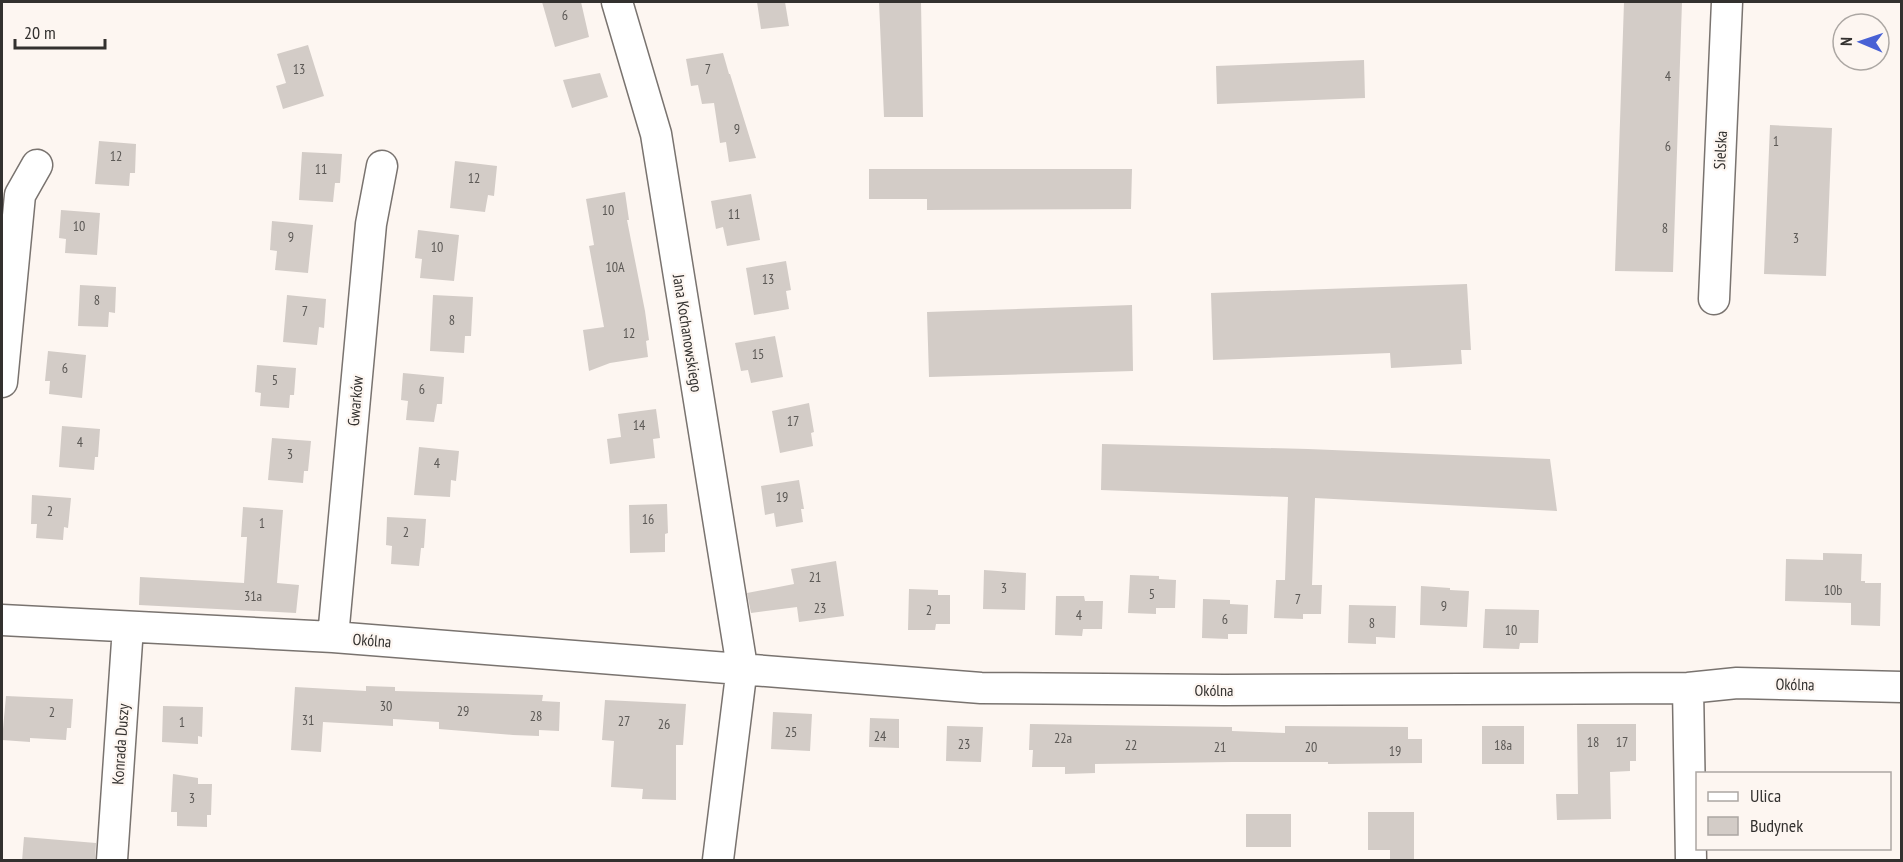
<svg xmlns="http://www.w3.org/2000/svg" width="1903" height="862" viewBox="0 0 1903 862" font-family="'PT Sans Narrow',sans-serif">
  <rect width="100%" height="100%" fill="#fdf6f1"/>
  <!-- building -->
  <path fill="#d3ccc7" d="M542,2h39l8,35 -34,10z
    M757,2h28l4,24 -28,3z
    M879,2h42l2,115h-39z
    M1624,2h58l-9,270 -58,-1z
    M308,45l16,51 -41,13 -7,-23 10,-3 -9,-29z
    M723,53l6,21h1l26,84 -27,4 -3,-20 -6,1 -6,-40 -12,1 -4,-19 -7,1 -5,-27z
    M1364,60l1,38 -148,6 -1,-38z
    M600,73l8,24 -36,11 -9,-28z
    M1770,125l62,3 -6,148 -62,-2z
    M99,141l37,3 -1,29h-5l-1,13 -34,-2z
    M302,152l40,2 -2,29h-5l-2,19 -34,-2z
    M455,161l42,5 -3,30 -6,-1 -3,17 -35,-4z
    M869,169h263l-1,40 -204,1v-11h-58z
    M625,192l4,28h-2l18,91 4,29 -3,1 2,16 -38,6 -21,8 -6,-41 21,-3 -15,-81 5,-1 -8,-46z
    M751,194l9,46 -33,6 -4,-19 -7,2 -5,-28z
    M61,210l39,3 -3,42 -32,-2 1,-14 -7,-1z
    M272,221l41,4 -5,48 -33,-3 2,-19 -7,-1z
    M418,230l41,5 -5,46 -34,-3 2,-19 -7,-1z
    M786,261l5,29 -5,1 3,18 -35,6 -8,-47z
    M1467,284l4,66h-10l1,14 -71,4 -1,-15 -177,7 -2,-67z
    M80,285l36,2 -1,26 -6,-1 -1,15 -30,-1z
    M287,295l39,4 -2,29 -5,-1 -2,18 -34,-3z
    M433,295l40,2 -2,39h-6l-1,17 -34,-2z
    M1132,305l1,66 -204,6 -2,-65z
    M775,336l8,41 -32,6 -3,-13 -7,1 -6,-28z
    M48,351l38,4 -4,43 -33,-4 1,-13h-5z
    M257,365l39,3 -2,27h-4l-1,13 -29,-2 1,-13 -6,-1z
    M403,373l41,4 -2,27h-5l-3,18 -28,-2 2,-19 -7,-1z
    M809,403l5,29 -3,1 2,13 -33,7 -8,-42z
    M656,409l4,29 -7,1 2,19 -45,6 -3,-25 14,-2 -3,-23z
    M62,426l38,3 -2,28h-3l-1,13 -35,-3z
    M272,438l39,3 -3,30h-4l-1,12 -35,-3z
    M1102,444l206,5 242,10 7,52 -242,-13 -3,87h10l-1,29h-18v5l-29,-1 2,-38h9l3,-83 -187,-7z
    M419,447l40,4 -3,30 -5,-1 -1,17 -36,-2z
    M799,480l5,29h-3l2,13 -27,5 -2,-14 -9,2 -4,-29z
    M32,495l39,3 -3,30 -4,-1 -1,13 -27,-2 1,-14h-6z
    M667,504l1,29 -3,1v18l-35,1 -1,-48z
    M243,507l40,3 -6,73 22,2 -3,28 -157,-8 1,-28 104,6 3,-46h-6z
    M387,517l39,2 -2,29h-3l-2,18 -28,-2 1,-18 -6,-1z
    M1823,553l39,1 -1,27h4v2h16l-1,43 -29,-1v-22l-66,-2 1,-42 37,1z
    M836,561l8,55 -45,6 -2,-15 -46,6 -4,-20 47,-9 -3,-15z
    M984,570l42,3 -1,37 -42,-1z
    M1130,575l29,1v3l17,1 -1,28h-19v6l-28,-1z
    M1421,586l29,2v2l19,1 -2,36 -47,-2z
    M909,589l29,1v5h12v29h-14l-1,6h-27z
    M1056,596h28l1,5h18l-1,28h-19l-1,7 -27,-1z
    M1203,599l27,1v4l18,1 -1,29h-19v5l-26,-1z
    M1349,605l47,1 -1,32 -19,-1v7l-28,-1z
    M1485,609l54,1 -1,33h-18l-1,6 -36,-1z
    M366,686l29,1v4l148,4 -1,6 18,1 -1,29 -20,-1v6l-26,-1 -74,-6v-7l-46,-3v7l-70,-4 -2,30 -30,-2 4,-63 71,4z
    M6,696l67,3 -2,29h-4l-1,12 -36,-2v4l-28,-2z
    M605,700l81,4 -3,41h-7v55l-34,-1 1,-10 -32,-2 3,-46 -12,-1z
    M163,706l40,1 -1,30 -4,-1v8l-36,-2z
    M773,712l39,2 -2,37 -39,-2z
    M870,718l29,1v29l-30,-1z
    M1030,724l202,3v4l53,2v-7l123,1v12h14v24l-94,1v-2h-96l-137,2v9l-30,1v-7h-33l1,-17h-4z
    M1577,724h59v37h-6v10l-20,1 1,47 -54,1 -1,-26h22z
    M947,726l36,1 -2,35 -35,-1z
    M1482,726h42v38h-42z
    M173,774l25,4v6h14l-1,31h-4v12l-30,-1v-14h-6z
    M1368,812h46v49h-24v-11h-22z
    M1246,814h45v33h-45z
    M24,837l72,6 -1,18h-73z"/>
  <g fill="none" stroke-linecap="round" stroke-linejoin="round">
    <!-- street casing -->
    <g stroke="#79736f" stroke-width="33">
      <path id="street" d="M617,2l39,132 86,533 -24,193
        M1714,299l13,-297
        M2,382l18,-187 17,-30
        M2,620l331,17 648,51 243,2 464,-2 49,-5 165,4
        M333,637l38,-413 11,-58
        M1688,688l3,172
        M112,860l16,-233"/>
    </g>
    <!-- street -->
    <use href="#street" stroke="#fff" stroke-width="30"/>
  </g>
  <g text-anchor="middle" stroke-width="4.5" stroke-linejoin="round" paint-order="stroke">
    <!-- number labels -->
    <g font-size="14" fill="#5b5855">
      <text x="565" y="20">6</text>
      <text x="299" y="74">13</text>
      <text x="708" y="74">7</text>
      <text x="1668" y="81">4</text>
      <text x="737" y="134">9</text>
      <text x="1776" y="146">1</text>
      <text x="1668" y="151">6</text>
      <text x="116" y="161">12</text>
      <text x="321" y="174">11</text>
      <text x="474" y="183">12</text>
      <text x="608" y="215">10</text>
      <text x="734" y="219">11</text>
      <text x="79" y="231">10</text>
      <text x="1665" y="233">8</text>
      <text x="291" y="242">9</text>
      <text x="1796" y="243">3</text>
      <text x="437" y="252">10</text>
      <text x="615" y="272">10A</text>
      <text x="768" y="284">13</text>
      <text x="97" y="305">8</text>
      <text x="305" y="316">7</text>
      <text x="452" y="325">8</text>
      <text x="629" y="338">12</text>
      <text x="758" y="359">15</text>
      <text x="65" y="373">6</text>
      <text x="275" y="385">5</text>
      <text x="422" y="394">6</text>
      <text x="793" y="426">17</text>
      <text x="639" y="430">14</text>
      <text x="80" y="447">4</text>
      <text x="290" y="459">3</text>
      <text x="437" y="468">4</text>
      <text x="782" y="502">19</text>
      <text x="50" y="516">2</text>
      <text x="648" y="524">16</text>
      <text x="262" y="528">1</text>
      <text x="406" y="537">2</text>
      <text x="815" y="582">21</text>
      <text x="1004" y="593">3</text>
      <text x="1833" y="595">10b</text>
      <text x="1152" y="599">5</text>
      <text x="253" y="601">31a</text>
      <text x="1298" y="604">7</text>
      <text x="1444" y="611">9</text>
      <text x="820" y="613">23</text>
      <text x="929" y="615">2</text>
      <text x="1079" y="620">4</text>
      <text x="1225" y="624">6</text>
      <text x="1372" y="628">8</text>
      <text x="1511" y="635">10</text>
      <text x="386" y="711">30</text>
      <text x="463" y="716">29</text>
      <text x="52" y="717">2</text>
      <text x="536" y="721">28</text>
      <text x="308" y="725">31</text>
      <text x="624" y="726">27</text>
      <text x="182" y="727">1</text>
      <text x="664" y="729">26</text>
      <text x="791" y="737">25</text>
      <text x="880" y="741">24</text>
      <text x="1063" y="743">22a</text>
      <text x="1593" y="747">18</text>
      <text x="1622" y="747">17</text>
      <text x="964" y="749">23</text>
      <text x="1131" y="750">22</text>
      <text x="1503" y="750">18a</text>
      <text x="1220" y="752">21</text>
      <text x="1311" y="752">20</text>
      <text x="1395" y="756">19</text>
      <text x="192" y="803">3</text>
    </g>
    <!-- street labels -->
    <g font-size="16" fill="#33312f" stroke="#fdf6f1">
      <text transform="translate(1720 150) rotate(-87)" y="6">Sielska</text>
      <text transform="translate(688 333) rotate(81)" y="6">Jana Kochanowskiego</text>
      <text transform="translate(355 401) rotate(-85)" y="6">Gwarków</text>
      <text transform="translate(372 640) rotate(4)" y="6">Okólna</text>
      <text transform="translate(1795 684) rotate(1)" y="6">Okólna</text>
      <text x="1214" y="696">Okólna</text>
      <text transform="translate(120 744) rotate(-86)" y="6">Konrada Duszy</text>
    </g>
  </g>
  <!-- border -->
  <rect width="1903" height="862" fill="none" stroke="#33312f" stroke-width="6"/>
  <!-- legend -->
  <rect x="1696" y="772" width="195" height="78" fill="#fdf6f1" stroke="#aca7a3" stroke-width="1.5"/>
  <rect x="1708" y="792" width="30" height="9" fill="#ffffff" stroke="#aca7a3" stroke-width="1.5"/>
  <text x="1750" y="802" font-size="18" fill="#33312f">Ulica</text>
  <rect x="1708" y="817" width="30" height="18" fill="#d3ccc7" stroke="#aca7a3" stroke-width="1.5"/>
  <text x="1750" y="832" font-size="18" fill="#33312f">Budynek</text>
  <!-- north arrow -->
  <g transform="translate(1861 42) rotate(272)"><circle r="28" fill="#fdf6f1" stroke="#aca7a3" stroke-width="1.5"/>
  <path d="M0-4.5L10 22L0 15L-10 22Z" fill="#4861d5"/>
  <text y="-9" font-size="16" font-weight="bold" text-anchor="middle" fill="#33312f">N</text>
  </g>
  <!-- scale -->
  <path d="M15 39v9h90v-9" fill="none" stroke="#33312f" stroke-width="3"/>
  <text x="24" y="39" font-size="18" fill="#33312f" stroke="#fdf6f1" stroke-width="4.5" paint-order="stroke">20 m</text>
</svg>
